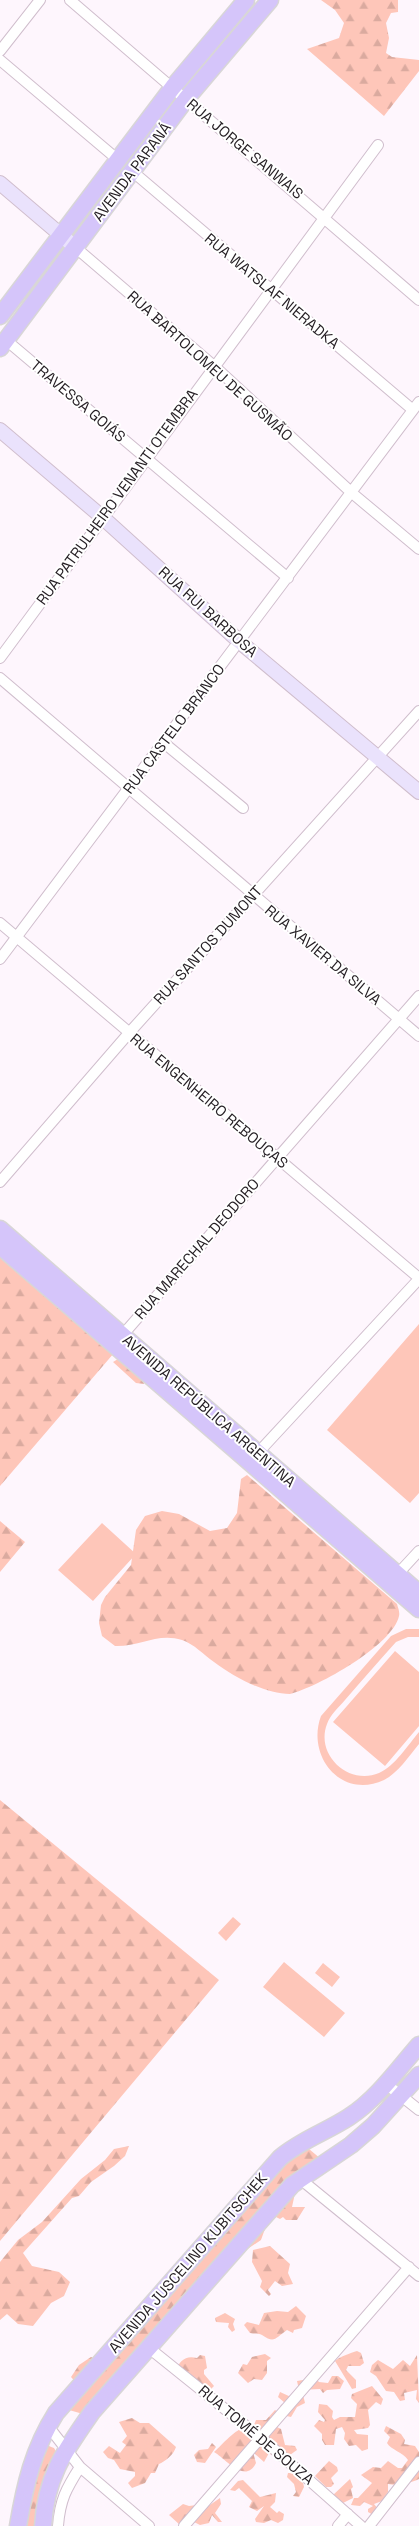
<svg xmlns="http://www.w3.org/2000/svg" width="419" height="2526" viewBox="0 0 419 2526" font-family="'Space Grotesk',sans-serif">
  <defs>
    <pattern id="forest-firs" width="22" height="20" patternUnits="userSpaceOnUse" patternTransform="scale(1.25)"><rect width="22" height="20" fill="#fec6b9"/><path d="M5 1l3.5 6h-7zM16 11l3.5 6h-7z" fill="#daaa9f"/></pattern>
  </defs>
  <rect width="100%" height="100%" fill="#fef6fd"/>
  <!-- grass -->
  <path fill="#fec6b9" d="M419,1324v169l-9,10 -83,-73z
    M102,1523l34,31 -43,47 -35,-31z
    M406,1629h13v8h-11l-12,5c-17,19 -34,38 -51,58 -6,7 -15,15 -18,24 -12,31 22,62 52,49 16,-7 29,-28 40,-41v12c-10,12 -21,29 -35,36 -43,20 -78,-24 -63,-64l70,-80z
    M395,1651l24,21v54l-34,40 -52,-44z
    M233,1917l8,7 -15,17 -8,-8z
    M284,1962l61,51 -21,24 -61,-50z
    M323,1963l17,14 -8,10 -17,-14z"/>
  <!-- forest -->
  <path fill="url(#forest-firs)" d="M321,0h77v12l-7,1 -5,10 3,15 -3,15 6,4 27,3v11l-35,45 -77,-67 32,-11 5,-15 -9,-13z
    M0,1257l114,96 -114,133z
    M118,1359l24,18 2,7 -8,-1 -23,-21z
    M247,1475l150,129c1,4 3,8 2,12 -6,29 -81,71 -109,78 -25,0 -56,-17 -76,-32 -10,-7 -20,-18 -32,-22 -24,-8 -43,7 -67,6l-13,-10 -3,-13 2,-18 4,-8 26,-32 5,-35 9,-14 17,-5 17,3 31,17 17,-3 10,-15 4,-34z
    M0,1521l25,21 -25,30z
    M0,1800l219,180 -219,261z
    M293,2145l16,4 12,10 -24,25 -5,23h13l-8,13h-11l-3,-3 -3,2 -4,-2c-10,7 -11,12 -15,23l-15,10 -163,164 -14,-4 10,-24 -8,-9 8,-12 12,-8 11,5z
    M129,2146l-4,10 -11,10 -23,16 -12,14 -7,2 -49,55 9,13 27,6 11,10 -6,14 -13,7 -18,23 -15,-2 -11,-10 -7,6v-58l18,-22 24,-18 39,-43 24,-19 9,-11z
    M270,2246l20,18 -2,9 5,11 -11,2 -7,-5 -7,9 3,4 -2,2 -9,-9 2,-6 -10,-19 1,-12z
    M296,2306l10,10 -4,12 -8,2 -1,3 -6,-3c-12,8 -12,14 -25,5 -3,-2 -8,-1 -12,-2l-6,-8 3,-3 12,3 5,-12 13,-2 11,1z
    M225,2313l10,6 -2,5 2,6 -3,2 -4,-5 1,-4 -13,-1 -1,-4z
    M357,2351l4,2 3,10 -4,3h-12l-2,4 10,10v8l-4,1 -17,-28c4,-4 16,-8 22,-10z
    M265,2354l6,4 -4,3v12l-5,7 -8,-1 -6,4 -10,-10 5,-9 4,1 5,-8z
    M200,2355l5,1 2,12 -3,2v4l10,12 -5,5 -34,-20c5,-10 10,-16 22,-13z
    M417,2355l2,48 -3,-4 1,-9 -13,3 1,7 -5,1 -6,-9 -8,-1 -10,-15 -6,-4 2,-7 6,-5 15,9 10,-9 7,6z
    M332,2376h6l6,5 -4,8 -13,1 -4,3 -3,-4 -21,1 -2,-9 18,-3 4,4 9,1z
    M372,2386l11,13 -2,6 -5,-3 -8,8 2,15 -2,3 -14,2 3,4 11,1v14l-6,2 -6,-6 -7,1 -5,-7 1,-6 -3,-6 -6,2 -2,16h-9l-3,-5v-6l-8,-8 5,-6 5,2 1,-2 -7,-8 1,-8 8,1 6,6 -1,6 2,3 6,-3h15l2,-13 -6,-6 1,-4z
    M280,2392l11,5 12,-2 2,8 -8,4 -6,10 -9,-2 -21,17 -7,-7 2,-5h10l9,-10 3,2 3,-7 4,-2 -7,-6z
    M132,2418l8,5h9l27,24c-2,7 -10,14 -17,17l-4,9h-4l-6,10 -13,5 -4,-5 7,-7v-4l-15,-3 -6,-9 -6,-2 -5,-6 6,-6 11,7 6,-8 -4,-3 5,-6 -8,-14z
    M275,2426l6,3 4,16 10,1 2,4c-12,8 -15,14 -28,3l-5,9 -11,-10 3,11c-11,22 -31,-5 -42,-11 9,-8 21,-23 32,-25l20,15 3,-6 -1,-6z
    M386,2426l15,8 4,6 -1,4 11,2 4,6v27c-9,4 -21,7 -31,5v8l-6,9 -8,3 5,6 -4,6 -7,-4v-3l5,-3 -9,-4 -4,4 -9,-1 3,-7h4l14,-15 -11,-8 12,-8 8,1 7,-7 10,7h4l6,-8c-5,-8 -17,-10 -21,-17l3,-6 -6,-6z
    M212,2443l4,4 -11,16 -8,-1 -3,-7 5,-5 9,-1z
    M46,2445l8,3 3,5 -5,73h-31z
    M329,2461l8,6 1,4 -7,7 3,6 -3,3h-5l-11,-11z
    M288,2473h13l3,14 -5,10 -6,-1 3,-4 -2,-8 -7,-7z
    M350,2479l3,8 -2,2 2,9 -10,5 -5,-1 -6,-6z
    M243,2480l17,17 16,-4 -1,9 -5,5 7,6 2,-2 5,3 -1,6 -5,3 -7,-3 -7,3 -8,-1 -1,-3 9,-13 -7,5 -8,-4 3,-6 -13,-13 -4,3 -5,-1 8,-9z
    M220,2498l1,6 -6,9 7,9h-4l-6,-7 -3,8 -9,2 -8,-4 -12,4 -11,-10 14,-11 6,2 16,-2 2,3z"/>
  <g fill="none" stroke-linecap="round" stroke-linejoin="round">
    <!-- street casing -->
    <g stroke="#d0becd" stroke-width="12">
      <path id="street" d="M70,0l349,300
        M0,51l40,-51
        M0,60l117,99
        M132,171l281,239
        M75,247l139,119 138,127 67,56
        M6,340l282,238
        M0,658l378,-513
        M0,678l419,358
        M164,743l79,65
        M0,923l419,355
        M0,959l419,-557
        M0,1182l129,-149 290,-322
        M120,1338l299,-342
        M255,1456l164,-177
        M394,1578l25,-27
        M385,2083l34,27
        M299,2178l120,98
        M149,2348l117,94 95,84
        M48,2426l32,41 69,59
        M58,2526c2,-26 8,-37 22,-59
        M184,2526l225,-259
        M338,2526l10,-12
        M369,2526l50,-64"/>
    </g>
    <!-- secondary casing -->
    <g stroke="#d0becd" stroke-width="16">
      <path id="secondary" d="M0,183l75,64
        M0,430l102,87 138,125 179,150"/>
    </g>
    <!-- primary casing -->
    <g stroke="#d8d6d7" stroke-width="19">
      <path id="primary" d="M0,316l173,-229 73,-87
        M0,348l186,-249 84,-99
        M0,1229l419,364
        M0,1246l419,363
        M18,2526c7,-41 15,-77 38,-113l224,-255c21,-18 46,-26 69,-41 28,-18 49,-48 70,-72
        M43,2526c3,-50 21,-74 49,-114l200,-227 59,-40 22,-19 46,-51"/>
    </g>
    <!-- street -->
    <use href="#street" stroke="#fff" stroke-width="10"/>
    <!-- secondary -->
    <use href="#secondary" stroke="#eae2fc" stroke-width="14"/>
    <!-- primary -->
    <use href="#primary" stroke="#d5c5fa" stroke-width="16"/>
  </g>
  <g text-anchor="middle" stroke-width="4" stroke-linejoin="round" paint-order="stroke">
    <!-- street labels -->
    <g font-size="15" fill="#241e23" stroke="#fff">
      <text transform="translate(245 149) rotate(40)" y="5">RUA JORGE SANWAIS</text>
      <text transform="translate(132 172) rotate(-53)" y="5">AVENIDA PARANÁ</text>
      <text transform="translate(272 291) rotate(40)" y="5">RUA WATSLAF NIERADKA</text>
      <text transform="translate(210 366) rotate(42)" y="5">RUA BARTOLOMEU DE GUSMÃO</text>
      <text transform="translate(78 401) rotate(40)" y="5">TRAVESSA GOIÁS</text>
      <text transform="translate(117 497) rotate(-54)" y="5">RUA PATRULHEIRO VENANTI OTEMBRA</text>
      <text transform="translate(208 612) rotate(42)" y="5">RUA RUI BARBOSA</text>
      <text transform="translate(174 729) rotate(-53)" y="5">RUA CASTELO BRANCO</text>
      <text transform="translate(208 945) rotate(-48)" y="5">RUA SANTOS DUMONT</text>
      <text transform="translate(323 955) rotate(40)" y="5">RUA XAVIER DA SILVA</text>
      <text transform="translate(209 1101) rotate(40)" y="5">RUA ENGENHEIRO REBOUÇAS</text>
      <text transform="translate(197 1249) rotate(-49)" y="5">RUA MARECHAL DEODORO</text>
      <text transform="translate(209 1411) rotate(41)" y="5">AVENIDA REPÚBLICA ARGENTINA</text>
      <text transform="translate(188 2263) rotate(-49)" y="5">AVENIDA JUSCELINO KUBITSCHEK</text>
      <text transform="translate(256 2435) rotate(40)" y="5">RUA TOMÉ DE SOUZA</text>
    </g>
  </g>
</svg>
